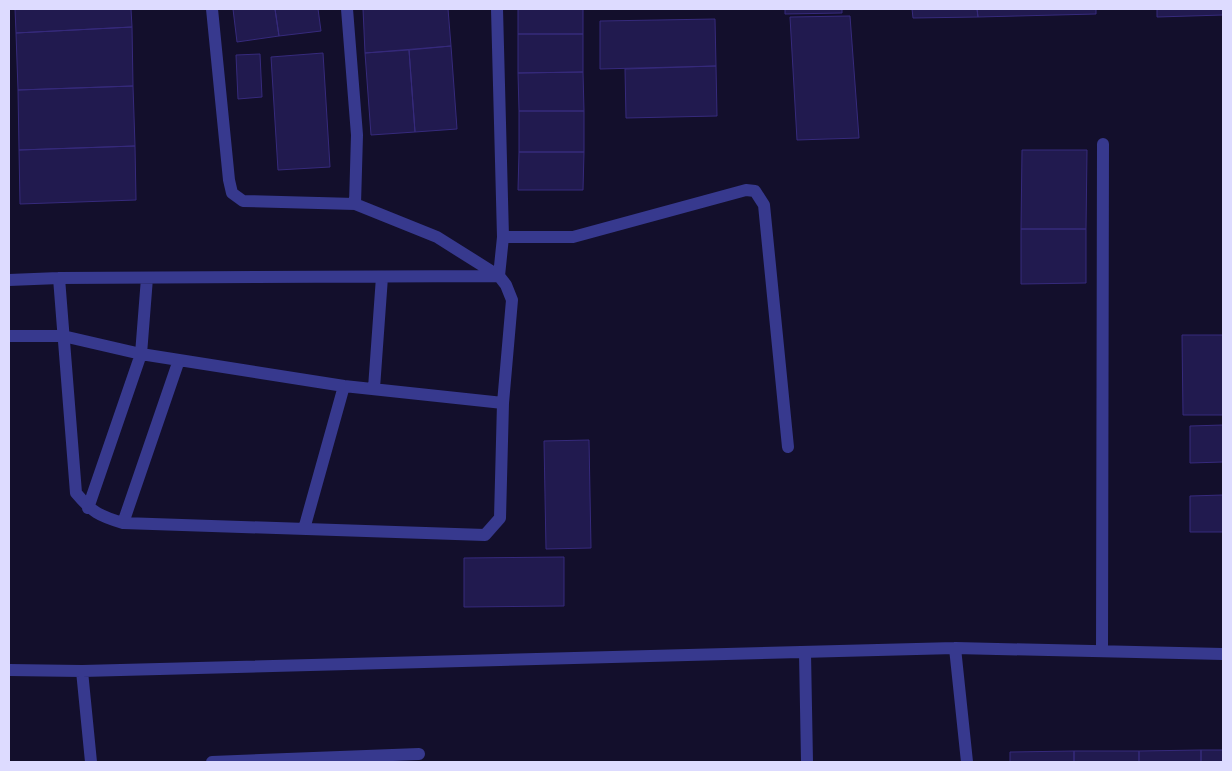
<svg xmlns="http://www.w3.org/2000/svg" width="1232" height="771" viewBox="0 0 1232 771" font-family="'DejaVu Sans',sans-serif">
  <rect width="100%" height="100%" fill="#130f2c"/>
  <!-- building -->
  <path fill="#211a4f" stroke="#362a7c" d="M15,9h116l1,18 -116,6z
    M233,9h42l4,27 -42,6z
    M275,9h43l3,22 -42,5z
    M363,9h85l3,37 -86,7z
    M518,9h65v25h-65z
    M785,9h57v4l-57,1z
    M912,9h65l1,8 -65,1z
    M977,9h119v5l-118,3z
    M1157,9h66v6l-66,2z
    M850,16l9,122 -62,2 -7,-123z
    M715,19l1,47 -116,3v-48z
    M132,27l1,59 -115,4 -2,-57z
    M518,34h65v38l-65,1z
    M451,46l6,83 -42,3 -6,-82z
    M409,50l6,82 -44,3 -6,-82z
    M323,53l7,114 -52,3 -7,-113z
    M260,54l2,43 -24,2 -2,-44z
    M716,66l1,50 -91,2 -1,-49z
    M583,72l1,39h-65l-1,-38z
    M133,86l2,60 -116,4 -1,-60z
    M519,111h65v41h-65z
    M135,146l1,54 -116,4 -1,-54z
    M1022,150h65l-1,79h-65z
    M519,152h65l-1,38h-65z
    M1021,229h65v54l-65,1z
    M1182,335h41v80h-40z
    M1223,425v37l-33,1v-37z
    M589,440l2,108 -45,1 -2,-108z
    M1223,495v37h-33v-36z
    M564,557v49l-100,1v-49z
    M1201,750v12h-62v-11z
    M1201,750h22v12h-22z
    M1074,751v11h-64v-10z
    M1074,751h65v11h-65z"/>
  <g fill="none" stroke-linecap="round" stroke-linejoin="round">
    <!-- minor -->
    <path stroke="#37398e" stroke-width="12" d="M212,9l17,171 3,13 11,8 112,3 82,33 62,39 4,-39 -6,-228
      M347,9l10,126 -2,69
      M503,237h70l173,-47 9,1 9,14 24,242
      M9,280l50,-2 440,-2 7,9 6,15 -9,103 -3,115 -15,17 -362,-12c-24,-7 -31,-11 -47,-30l-17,-215
      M9,336h54l78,18 203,32 159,17
      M374,388l8,-111
      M88,508l53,-154 6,-76
      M123,523l56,-163
      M304,529l40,-143
      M955,648l12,114
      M1102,651l1,-507
      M805,653l2,109
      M9,670l73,1 873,-23 268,6
      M82,671l9,91
      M212,762l207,-8"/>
  </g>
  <!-- border -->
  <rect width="1232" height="771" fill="none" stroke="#dddbff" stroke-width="20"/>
</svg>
